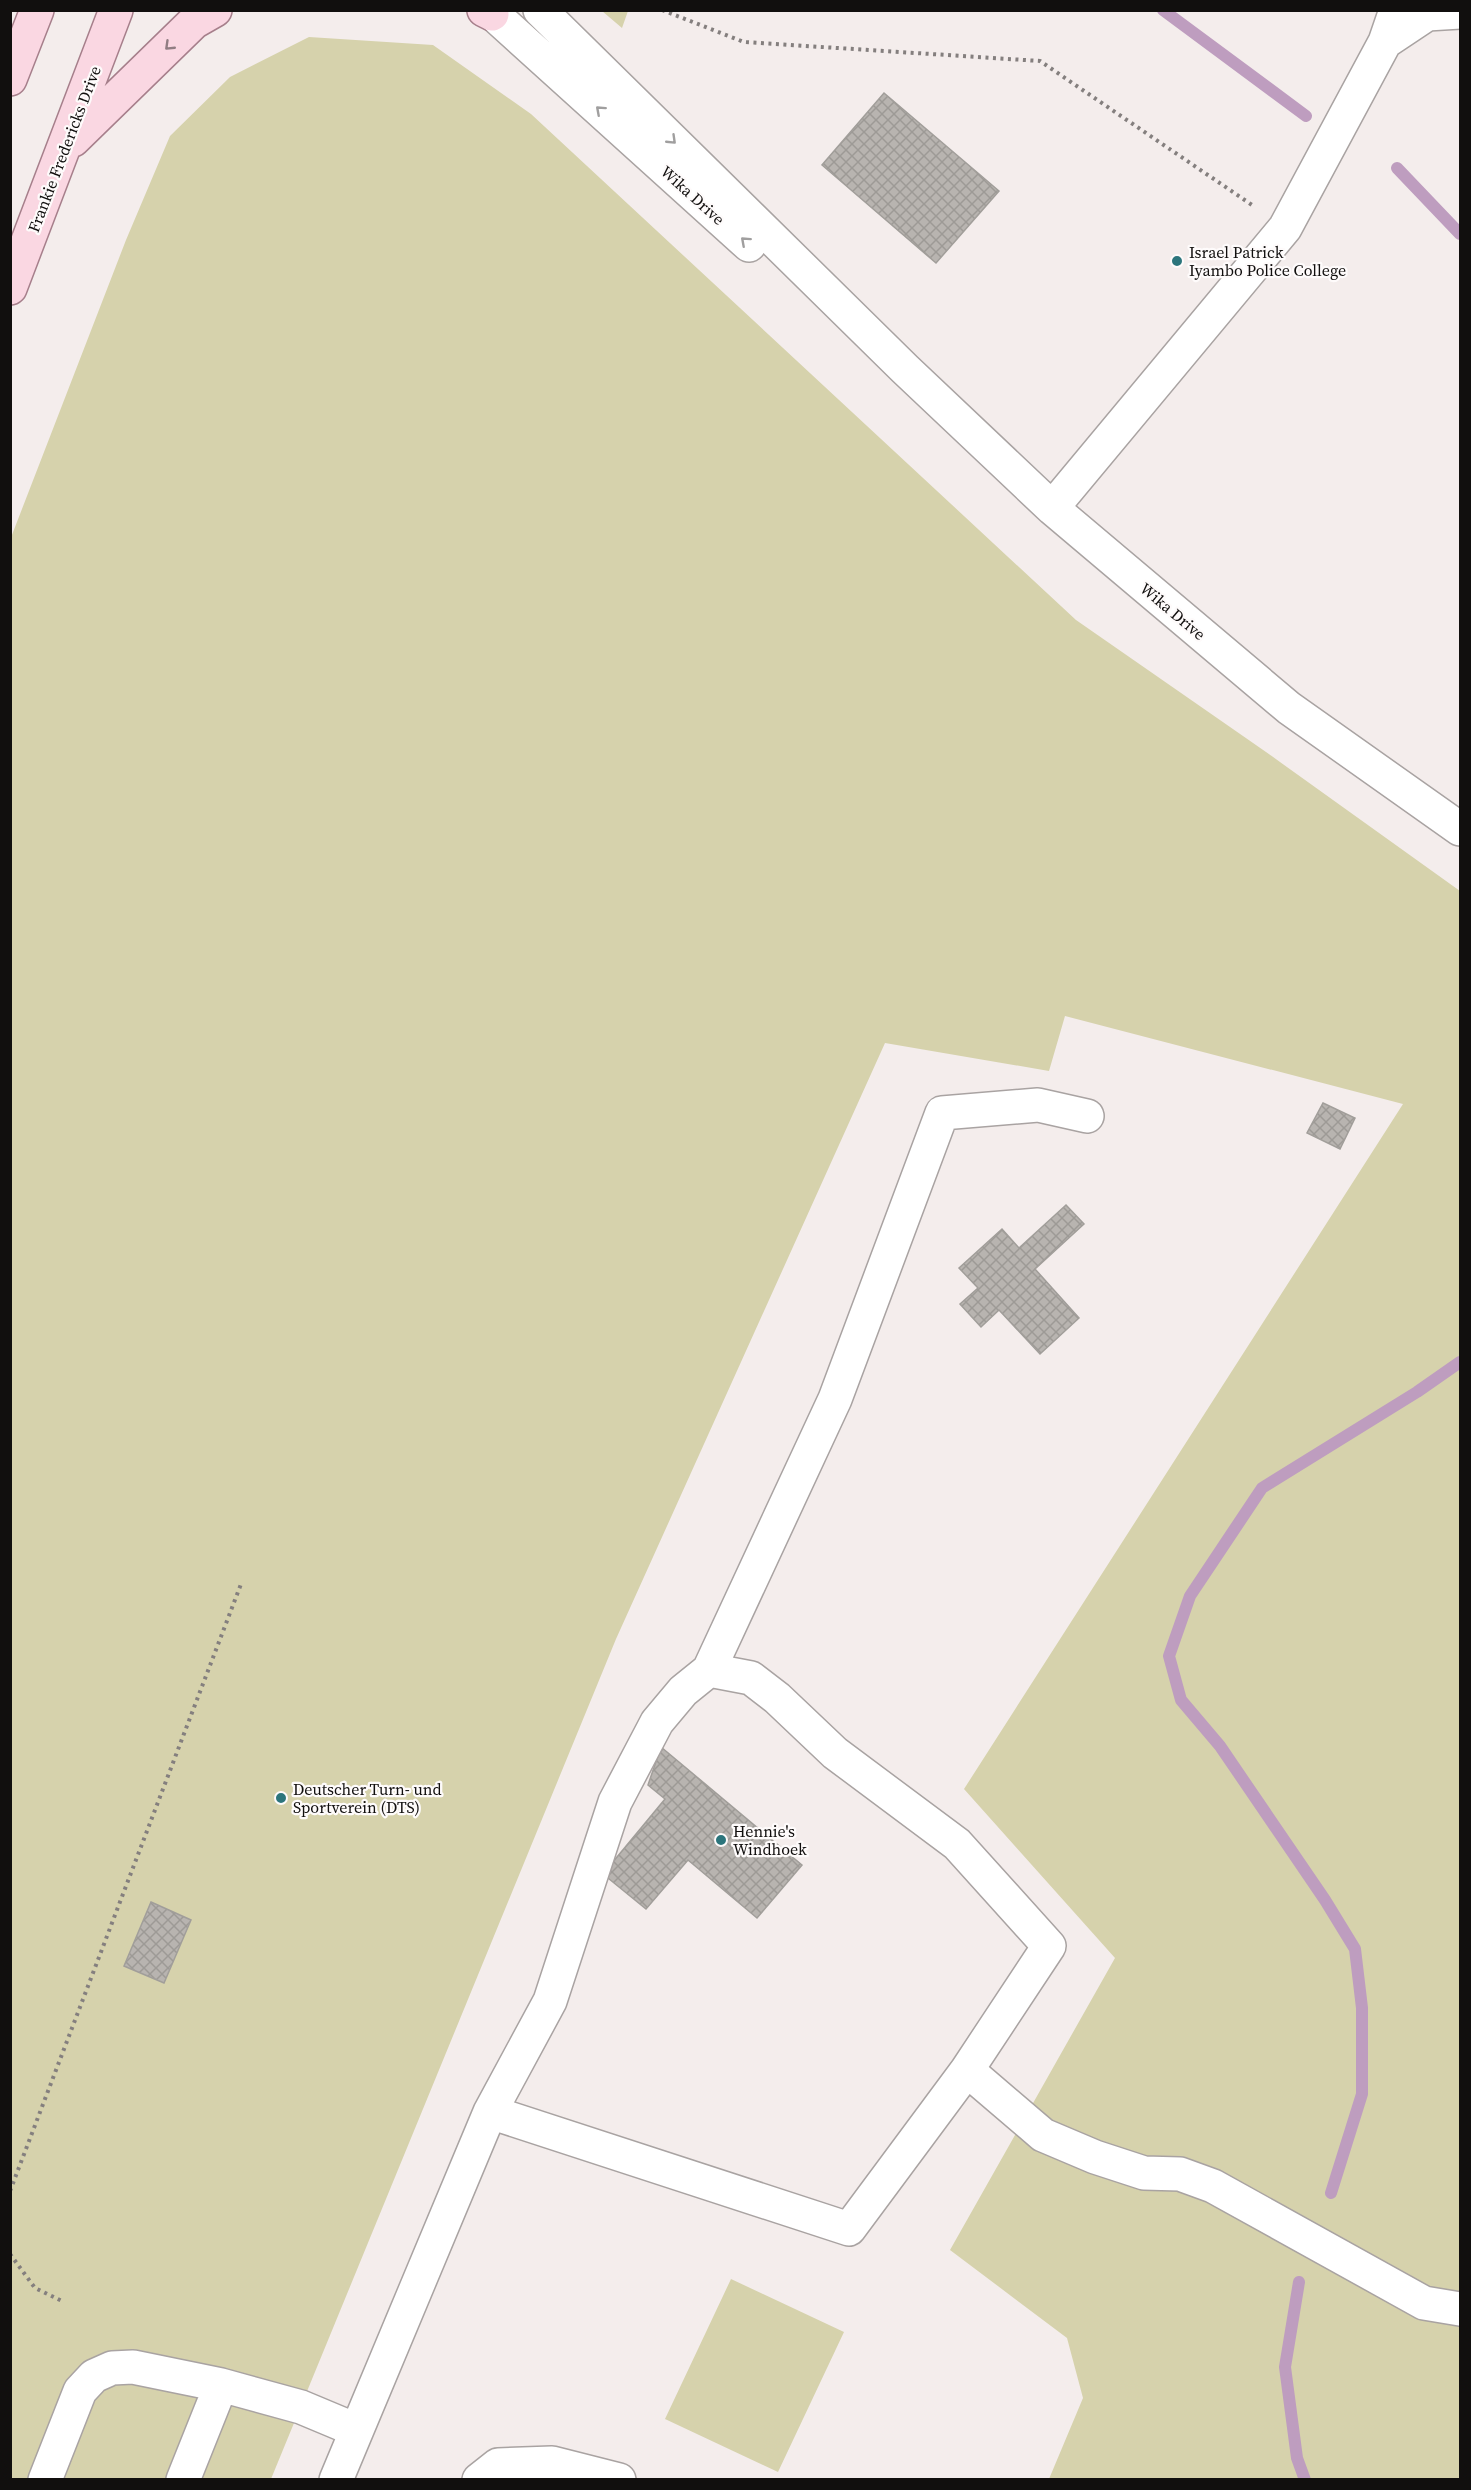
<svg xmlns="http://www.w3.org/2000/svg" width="1471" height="2490" viewBox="0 0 1471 2490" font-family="'Source Serif 4',serif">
  <defs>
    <pattern id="building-cross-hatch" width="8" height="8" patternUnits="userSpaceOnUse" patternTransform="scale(1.5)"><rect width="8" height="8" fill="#b8b4b0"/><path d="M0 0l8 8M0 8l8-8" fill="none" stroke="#9d9a96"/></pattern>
  </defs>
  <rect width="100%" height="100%" fill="#f4edec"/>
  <!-- grass -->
  <path fill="#d6d2ac" d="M602,11h26l-6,17z
    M309,37l124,8 98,69 545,506 190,132 194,139v1588h-411l34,-81 -16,-60 -117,-88 165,-292 -151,-169 439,-685 -338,-88 -16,55 -164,-28 -269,596 -345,840h-260l-1,-1939 116,-300 44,-104 60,-59z
    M731,2279l113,53 -66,140 -113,-53z"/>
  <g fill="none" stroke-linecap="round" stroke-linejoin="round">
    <!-- stream -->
    <path stroke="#be9dbf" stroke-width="12" d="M1163,10l143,106
      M1397,168l63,66
      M1331,2193l31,-99v-86l-7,-59 -30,-49 -105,-154 -39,-46 -12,-44 21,-60 72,-108 155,-96 43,-30
      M1299,2282l-14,85 12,91 8,22"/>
  </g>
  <!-- building -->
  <path fill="url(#building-cross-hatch)" stroke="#a19e9a" stroke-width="1.5" d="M884,93l115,98 -63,72 -114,-98z
    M1323,1103l32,15 -15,31 -33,-16z
    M1066,1205l18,19 -49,45 44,49 -39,36 -41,-44 -18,17 -21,-23 18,-16 -19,-20 43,-39 17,19z
    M661,1747l141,118 -45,53 -69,-58 -42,49 -43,-35 62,-75 -17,-14z
    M151,1902l40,18 -27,63 -40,-17z"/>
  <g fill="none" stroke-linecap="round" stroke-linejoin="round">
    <!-- minor casing -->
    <g stroke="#a9a3a2" stroke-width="36">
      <path id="minor" d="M489,10l260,235
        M540,10l365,359 147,139 237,200 171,121
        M1385,42l42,-28 33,-2
        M1052,508l233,-280 100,-186 11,-32
        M709,1670l126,-271 107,-286 96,-8 49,11
        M490,2112l359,117 118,-159
        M45,2480l35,-89 14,-15 18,-8 21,-1 88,18 80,22 55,23
        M183,2480l38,-95
        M336,2480l154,-368 60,-111 65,-199 42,-80 26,-31 26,-21 42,8 26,20 58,55 122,91 92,102 -82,124 76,65 52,22 49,16 36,1 33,12 211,117 36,6
        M479,2480l19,-15 54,-2 67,17"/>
    </g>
    <!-- major casing -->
    <g stroke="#a67f8b" stroke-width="36">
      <path id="major" d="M484,10l8,4
        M10,79l27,-69
        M73,140l121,-118 21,-12
        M10,288l106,-278"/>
    </g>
    <!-- path -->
    <path stroke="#847f7e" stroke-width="4" stroke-dasharray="3 4.5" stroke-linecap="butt" d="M662,10l82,32 296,19 215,146
      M10,2191l231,-607
      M10,2254l25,34 29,14"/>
    <!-- minor -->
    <use href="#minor" stroke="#fff" stroke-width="33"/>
    <!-- major -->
    <use href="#major" stroke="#fad7e2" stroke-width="33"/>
  </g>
  <!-- one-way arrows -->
  <defs><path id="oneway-chevron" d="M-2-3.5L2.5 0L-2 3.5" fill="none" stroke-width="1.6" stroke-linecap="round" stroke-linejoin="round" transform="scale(1.5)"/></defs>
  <use stroke="#917d83" href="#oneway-chevron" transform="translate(169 46) rotate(136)"/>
  <g stroke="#a09f9f">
    <use href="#oneway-chevron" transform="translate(600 110) rotate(-138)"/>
    <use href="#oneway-chevron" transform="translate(672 140) rotate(44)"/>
    <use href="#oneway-chevron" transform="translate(745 241) rotate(-138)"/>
  </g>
  <!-- markers -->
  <g fill="#2c757c" stroke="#fefbfb" stroke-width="2">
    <circle cx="1177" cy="261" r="6"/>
    <circle cx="281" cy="1798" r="6"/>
    <circle cx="721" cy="1840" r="6"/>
  </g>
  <g text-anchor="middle" stroke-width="4.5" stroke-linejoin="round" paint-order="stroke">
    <!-- street labels -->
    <g font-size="16" fill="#110f0e" stroke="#fefbfb">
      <text transform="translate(64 149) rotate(-69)" y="6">Frankie Fredericks Drive</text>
      <text transform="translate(693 195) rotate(42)" y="6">Wika Drive</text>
      <text transform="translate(1173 611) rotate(40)" y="6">Wika Drive</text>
    </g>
    <!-- poi labels -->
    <g font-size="16" fill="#110f0e" stroke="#fefbfb" text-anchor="start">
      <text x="1189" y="258">Israel Patrick<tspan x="1189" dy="18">Iyambo Police College</tspan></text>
      <text x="293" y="1795">Deutscher Turn- und<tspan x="293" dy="18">Sportverein (DTS)</tspan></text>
      <text x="733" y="1837">Hennie's<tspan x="733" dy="18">Windhoek</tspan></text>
    </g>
  </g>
  <!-- border -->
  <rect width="1471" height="2490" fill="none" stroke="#110f0e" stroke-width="24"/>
</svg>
